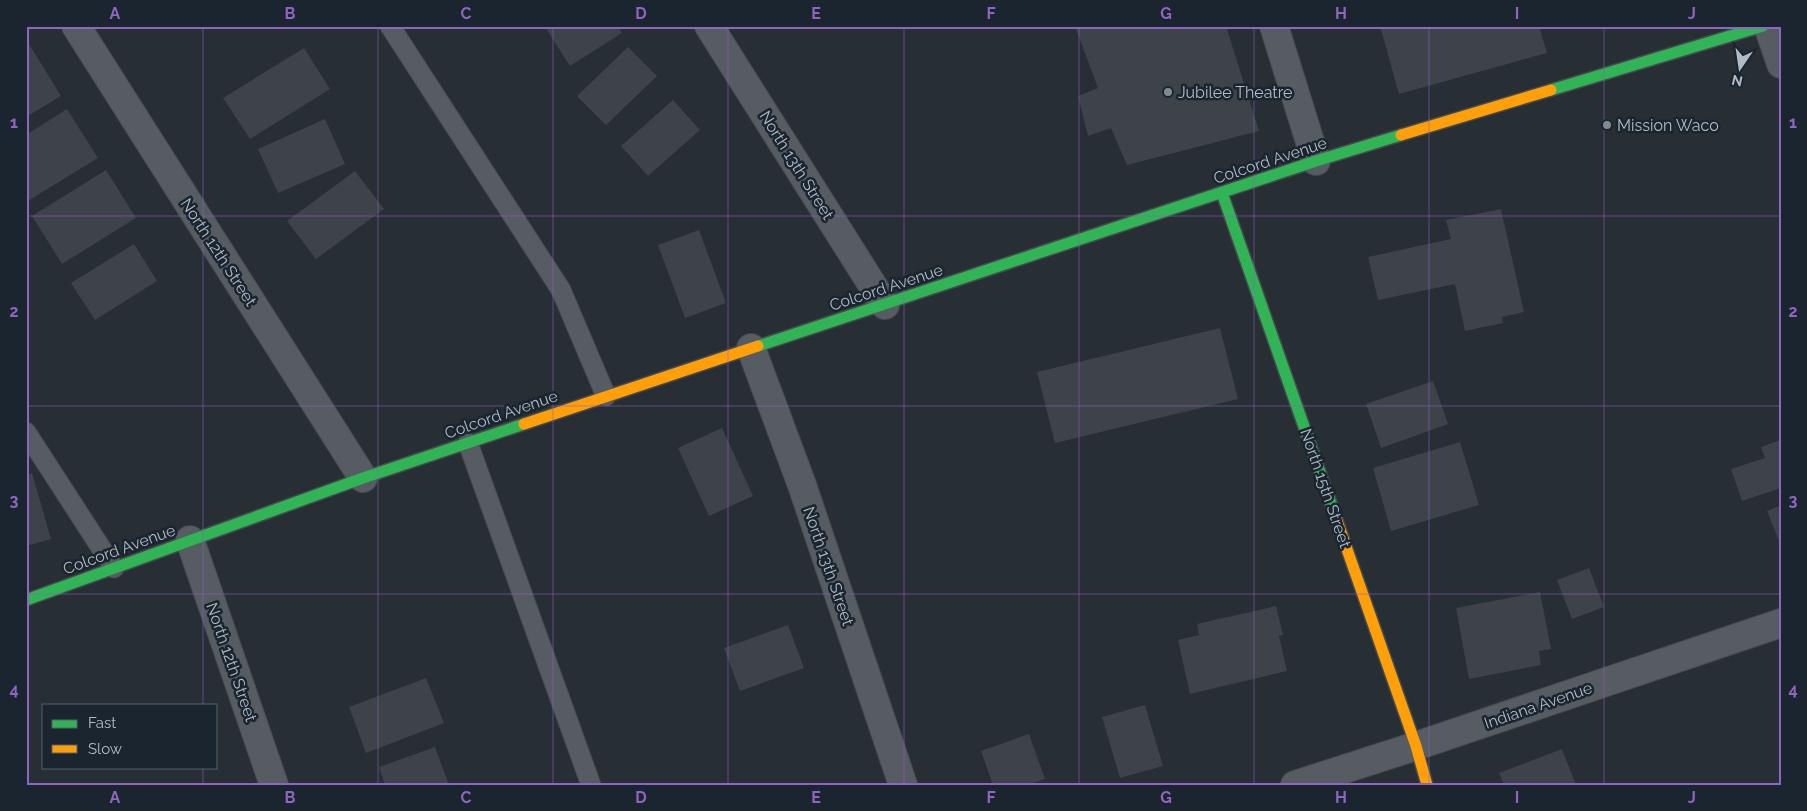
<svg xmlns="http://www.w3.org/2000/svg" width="1807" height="811" viewBox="0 0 1807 811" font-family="Raleway,sans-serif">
  <rect width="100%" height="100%" fill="#272e34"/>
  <!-- building -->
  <path fill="#3e4349" d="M553,26h65l4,7 -52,33 -23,-36z
    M1075,26h151l33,105 -132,34 -16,-37 -23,8 -10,-40 20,-8z
    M1380,26h159l8,27 -148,41z
    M29,44l32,52 -35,21v-71z
    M628,47l29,29 -51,49 -29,-29z
    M304,48l26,41 -80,50 -27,-41z
    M673,100l27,30 -52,46 -27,-30z
    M67,109l31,49 -72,44v-67z
    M325,119l20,45 -67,29 -20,-44z
    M106,170l30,48 -74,46 -30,-48z
    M355,171l29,38 -68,50 -29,-38z
    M1501,209l23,103 -22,5 1,6 -38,8 -10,-47 -77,16 -10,-43 83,-18 -5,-19z
    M699,230l27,73 -41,15 -27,-73z
    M134,244l23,37 -62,39 -24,-37z
    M1220,328l18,71 -183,44 -18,-71z
    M1433,381l15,43 -67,24 -15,-44z
    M722,428l31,68 -44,20 -31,-68z
    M1781,440v48l-39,13 -11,-32 34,-11 -4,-11z
    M1460,442l19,63 -88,26 -18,-63z
    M32,473l19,66 -25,7v-71z
    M1781,505v41l-14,-35z
    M1589,568l15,39 -32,12 -15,-39z
    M1540,592l11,57 -12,2 2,14 -72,14 -13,-71z
    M1276,606l7,29 -4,1 8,35 -97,23 -12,-54 21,-5 -2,-11z
    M788,625l16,43 -64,23 -16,-43z
    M426,678l18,45 -78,30 -17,-46z
    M1145,705l18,61 -43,12 -18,-61z
    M1029,734l16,45 -18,6h-34l-12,-34z
    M435,747l14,38h-64l-6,-18z
    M1562,749l14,36h-72l-5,-12z"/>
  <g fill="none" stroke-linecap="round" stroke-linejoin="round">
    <!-- lane casing -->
    <g stroke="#454a4f" stroke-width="21">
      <path id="lane" d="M390,26l171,264 45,106
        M26,432l88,136
        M468,443l123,342"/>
    </g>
    <!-- street casing -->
    <g stroke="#454a4f" stroke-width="30">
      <path id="street" d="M76,26l287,452
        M709,26l176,279
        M1274,26l42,135
        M1768,26l13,38
        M751,348l51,137 101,300
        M190,540l84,245
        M1295,785l121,-39 365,-123"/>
    </g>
    <!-- fast casing -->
    <g stroke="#454a4f" stroke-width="14">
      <path id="fast" d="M1551,90l212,-64
        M1222,193l113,322
        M758,346l558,-185 85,-26
        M26,600l337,-122 161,-54"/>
    </g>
    <!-- slow casing -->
    <g stroke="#454a4f" stroke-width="14">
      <path id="slow" d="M1401,135l150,-45
        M524,424l234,-78
        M1335,515l81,231 11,39"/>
    </g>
    <!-- lane -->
    <use href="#lane" stroke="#575c62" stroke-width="19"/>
    <!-- street -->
    <use href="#street" stroke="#575c62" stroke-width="28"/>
    <!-- fast -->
    <use href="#fast" stroke="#30b455" stroke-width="11"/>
    <!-- slow -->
    <use href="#slow" stroke="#ff9f0a" stroke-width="11"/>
  </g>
  <!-- grid -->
  <path fill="none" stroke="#9065c2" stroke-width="1" stroke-opacity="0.55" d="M203,26v679M378,26v759M553,26v759M728,26v759M904,26v759M1079,26v759M1254,26v759M1429,26v759M1604,26v759M26,216h1755M26,406h1755M26,594h1755M203,767v18"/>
  <!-- markers -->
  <g fill="#808a93" stroke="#1a252f" stroke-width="2">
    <circle cx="1168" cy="92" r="5"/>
    <circle cx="1607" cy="125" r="5"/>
  </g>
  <g text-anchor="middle" stroke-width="5" stroke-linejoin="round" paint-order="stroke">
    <!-- poi labels -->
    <g font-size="16" fill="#b0bbc6" stroke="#1a252f" text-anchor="start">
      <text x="1178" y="98">Jubilee Theatre</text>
      <text x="1617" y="131">Mission Waco</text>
    </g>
    <!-- street labels -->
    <g font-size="16" fill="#b0bbc6" stroke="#1a252f">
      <text transform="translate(1270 160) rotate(-18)" y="6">Colcord Avenue</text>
      <text transform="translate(797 165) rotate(58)" y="6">North 13th Street</text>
      <text transform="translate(219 252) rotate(57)" y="6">North 12th Street</text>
      <text transform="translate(886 287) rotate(-18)" y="6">Colcord Avenue</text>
      <text transform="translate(501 414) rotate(-19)" y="6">Colcord Avenue</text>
      <text transform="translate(1326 488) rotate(71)" y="6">North 15th Street</text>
      <text transform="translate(119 549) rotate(-20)" y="6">Colcord Avenue</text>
      <text transform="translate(829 566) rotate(71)" y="6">North 13th Street</text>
      <text transform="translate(232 662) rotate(71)" y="6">North 12th Street</text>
      <text transform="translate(1538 705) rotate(-19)" y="6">Indiana Avenue</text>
    </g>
  </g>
  <!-- border -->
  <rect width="1807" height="811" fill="none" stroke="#1a252f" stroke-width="55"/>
  <!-- legend -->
  <rect x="42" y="704" width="175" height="65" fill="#1a252f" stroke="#56616b"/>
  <rect x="52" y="720" width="25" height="8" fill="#30b455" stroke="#56616b"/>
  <text x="88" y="728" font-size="15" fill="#b0bbc6">Fast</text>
  <rect x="52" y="745" width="25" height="8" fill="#ff9f0a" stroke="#56616b"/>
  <text x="88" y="754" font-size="15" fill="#b0bbc6">Slow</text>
  <!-- north arrow -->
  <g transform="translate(1740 68) rotate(193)" stroke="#1a252f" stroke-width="4" paint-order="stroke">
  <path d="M0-4L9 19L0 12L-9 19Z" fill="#b0bbc6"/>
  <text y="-8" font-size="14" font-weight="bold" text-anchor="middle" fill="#b0bbc6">N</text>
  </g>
  <rect x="28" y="28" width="1752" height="756" fill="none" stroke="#9065c2" stroke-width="2"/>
  <g font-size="16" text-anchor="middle" font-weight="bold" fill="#9065c2">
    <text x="115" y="19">A</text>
    <text x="290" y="19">B</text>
    <text x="466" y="19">C</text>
    <text x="641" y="19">D</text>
    <text x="816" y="19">E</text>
    <text x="991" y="19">F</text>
    <text x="1166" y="19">G</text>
    <text x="1341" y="19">H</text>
    <text x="1517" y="19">I</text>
    <text x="1692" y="19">J</text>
    <text x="14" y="128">1</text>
    <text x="1793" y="128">1</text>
    <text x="14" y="317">2</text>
    <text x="1793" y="317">2</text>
    <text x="14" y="506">3</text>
    <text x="1793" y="506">3</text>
    <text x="14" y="695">4</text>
    <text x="1793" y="695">4</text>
    <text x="115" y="803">A</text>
    <text x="290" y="803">B</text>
    <text x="466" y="803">C</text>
    <text x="641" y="803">D</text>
    <text x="816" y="803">E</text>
    <text x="991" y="803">F</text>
    <text x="1166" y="803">G</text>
    <text x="1341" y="803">H</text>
    <text x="1517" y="803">I</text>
    <text x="1692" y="803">J</text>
  </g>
</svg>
